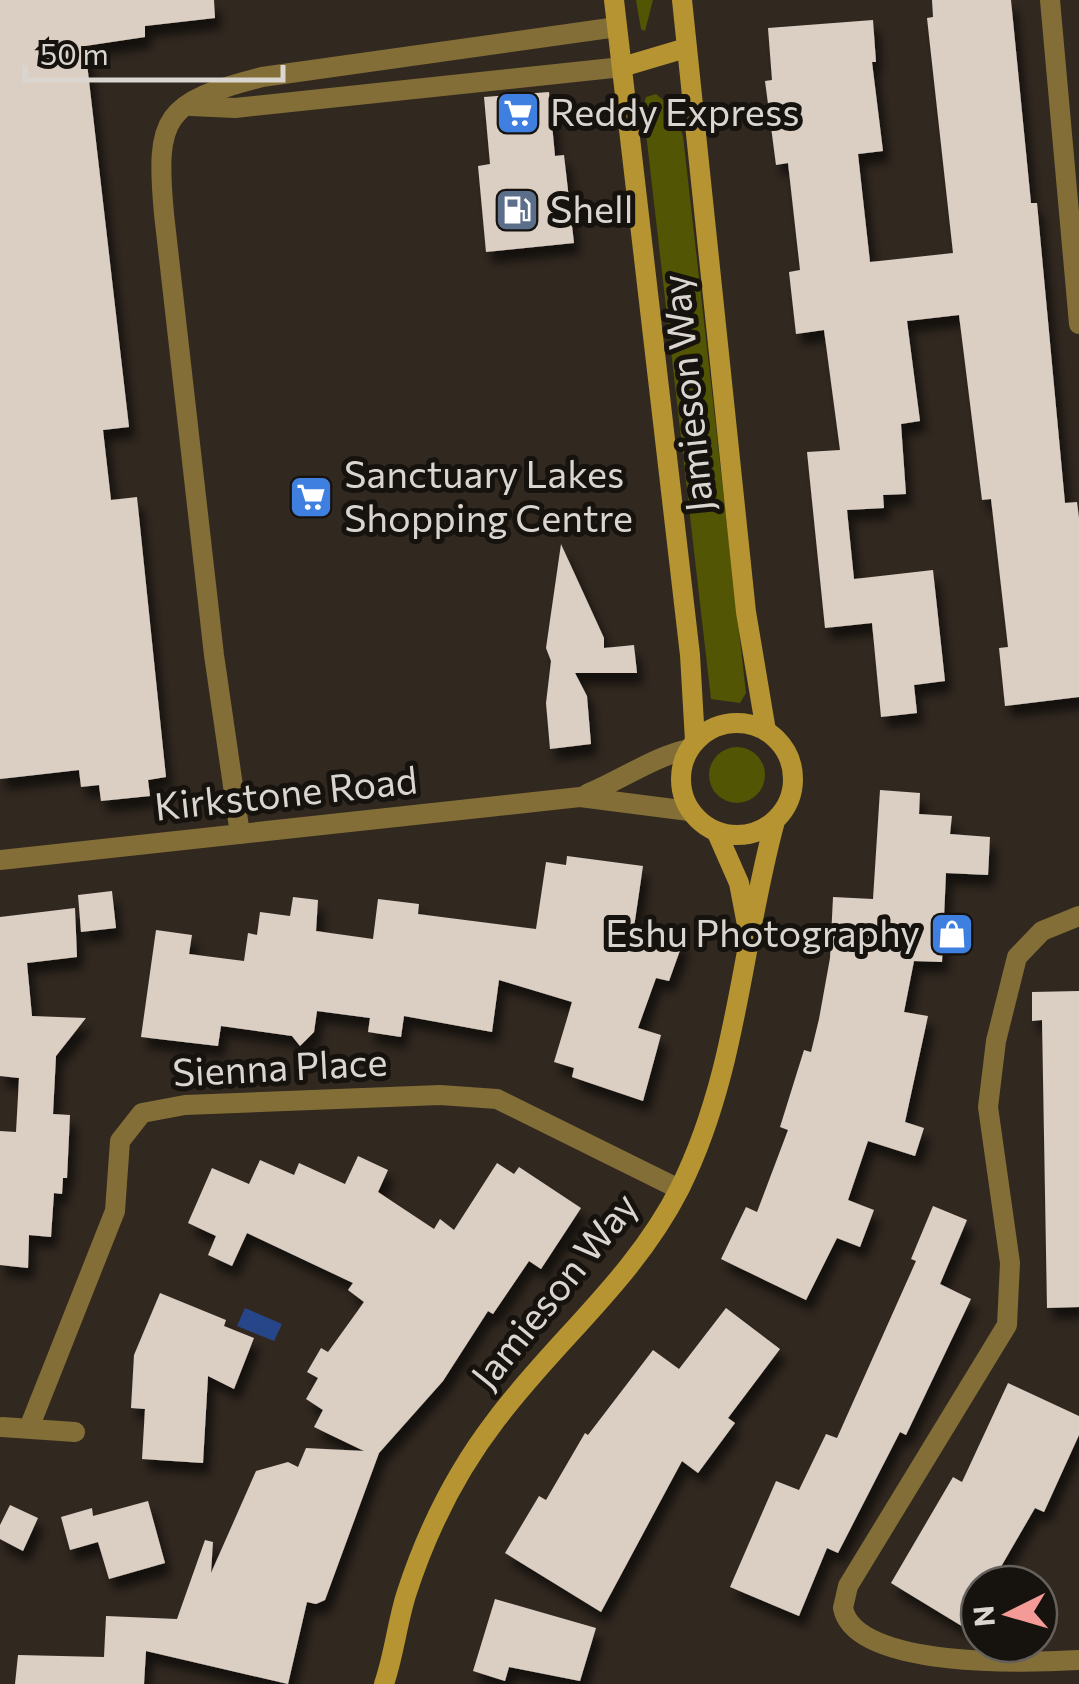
<svg xmlns="http://www.w3.org/2000/svg" width="1079" height="1684" viewBox="0 0 1079 1684" font-family="Commissioner,sans-serif">
  <defs>
    <filter id="shadow"><feDropShadow dx="6" dy="11" stdDeviation="5" flood-color="#0009"/></filter>
  </defs>
  <rect width="100%" height="100%" fill="#312820"/>
  <!-- green -->
  <path fill="#525503" d="M636,0h17l-8,31 -4,-2z
    M656,94l18,15 9,27 63,557 -6,10 -29,-4 -68,-592 3,-10z
    M709 775a28 28 0 1 1 56 0a28 28 0 1 1-56 0Z"/>
  <!-- water -->
  <path fill="#274689" d="M245,1308l37,16 -8,17 -37,-15z"/>
  <!-- building -->
  <path fill="#dbcfc4" filter="url(#shadow)" d="M0,0h214l1,18 -70,8v11l-60,9 44,381 -26,3 8,70 26,-3 29,280 -18,3 2,16 -49,5 -2,-16 -18,2 -2,-17 -79,9z
    M932,0h79l20,203h6l28,300 12,-1 2,16v179l-74,9 -6,-58 9,-1 -17,-148 -9,1 -23,-185 -52,6 13,100 -19,3 5,70 -23,1 1,13 -37,2 7,69 79,-9 12,111 -31,4 3,28 -36,4 -9,-94 -47,5 -18,-176 33,-2 -16,-120 -28,4 -7,-62 11,-2 -12,-107 -12,2 -11,-84 7,-1 -4,-52 105,-8 3,42h-4l11,89 -25,3 12,108 83,-9 -26,-235 6,-1z
    M549,92l6,64 9,-1 10,88 -88,9 -8,-86 12,-2 -6,-67z
    M561,544l43,94v10l30,-3 3,28h-62l12,23 4,48 -41,5 -4,-46 5,-42 -5,-13z
    M880,790l40,3 -1,21 33,2 -2,18 40,3 -2,38 -42,-2 -4,89 -28,-1 -10,51 24,4 -23,106 19,6 -9,28 -47,-15 -20,59 26,10 -14,37 -23,-9 -31,62 -85,-41 25,-52 11,5 31,-82 -8,-3 24,-77 7,2 8,-33 11,-61 3,-61 40,2z
    M567,856l76,10 -10,68 50,8 -14,39 -13,-3 -18,50 23,7 -18,66 -71,-24 2,-9 -20,-6 18,-60 -73,-22 -7,52 -88,-16 -3,21 -33,-5 2,-14 -53,-7 -3,21 -14,14 -8,-10 -71,-10 -3,20 -77,-9 15,-107 36,5 -3,19 55,7 4,-28 9,2 3,-23 30,4 3,-19 25,3 -2,31 57,8 5,-40 41,5 -1,10 118,15 10,-67 20,3z
    M112,891l4,37 -35,4 -3,-37z
    M75,908l2,49 -50,6 5,53 54,2 -30,38 -3,58 17,1 -3,63h-4l-1,16 -8,-1 -3,44 -22,-2 -1,33 -28,-3v-134l16,1 3,-54 -19,-2v-159z
    M1079,991v316l-32,1 -5,-288 -10,1v-29z
    M358,1156l30,14 -10,22 56,37 6,-10 14,11 43,-67 17,11 5,-7 62,41 -40,61 -12,-8 -36,53 -5,-3 -45,70 -64,72 -54,147 -9,4 -9,-2 -19,82 -142,-33 -2,33h-129l3,-29 86,2 2,-41 71,3 28,-79 8,2 -2,31 45,-102 32,-9 10,5 8,-19 58,3 -50,-24 9,-17 -17,-11 12,-21 -11,-6 14,-24 7,4 36,-50 -16,-12 5,-7 -106,-50 -15,33 -24,-11 8,-19 -28,-13 24,-55 37,16 11,-24 34,15 5,-12 46,21z
    M933,1206l34,14 -27,64 31,15 -65,136 -6,-3 -62,121 -11,-5 -28,68 -69,-29 46,-106 23,9 27,-56 11,4 79,-177 -5,-2z
    M160,1293l66,27 -2,6 30,12 -20,51 -26,-13 -5,87 -61,-4 3,-50 -14,-1 3,-53z
    M726,1308l54,41 -52,69 7,5 -37,50 -16,-12 -81,151 -96,-59 34,-57 7,4 39,-67 3,2 65,-85 26,19z
    M1008,1383l71,33v19l-35,77 -9,-4 -44,76h-12v20l-14,24 -74,-45 62,-106 9,5z
    M148,1501l17,62 -56,16 -11,-37 -28,8 -9,-33 31,-9 1,8z
    M10,1505l28,13 -15,33 -23,-12v-14z
    M495,1599l101,29 -16,53 -71,-14 -4,14 -32,-10z"/>
  <g fill="none" stroke-linecap="round" stroke-linejoin="round">
    <!-- lane -->
    <path stroke="#826e36" stroke-width="20" d="M1050,0l29,324
      M191,106l44,2 387,-41
      M240,834l-26,-179 -50,-441c-9,-98 0,-112 98,-137l355,-50
      M1079,916l-37,15 -25,26 -21,84 -8,66 22,156 -3,62 -159,261 -5,22c12,61 186,55 236,52"/>
    <!-- street -->
    <path stroke="#826e36" stroke-width="20" d="M587,794c32,-13 70,-39 102,-45
      M0,860l580,-63 109,14
      M2,1427l73,5
      M29,1428l86,-217 5,-70 22,-28 43,-8 255,-10 57,4 182,90"/>
    <!-- secondary -->
    <path stroke="#b59431" stroke-width="20" d="M614,0l76,655 5,86
      M682,0l64,612 20,119
      M622,67l64,-19
      M681 779a56 56 0 1 1 112 0a56 56 0 1 1-112 0Z
      M717,833l22,50 8,42
      M384,1684c10,-29 13,-60 22,-89 20,-62 50,-123 90,-175 60,-80 138,-141 184,-232 58,-117 61,-243 95,-367"/>
  </g>
  <!-- icons -->
  <defs>
    <g id="supermarket-square" transform="scale(2.25)"><rect x="-9" y="-9" width="18" height="18" rx="4" fill="#3f7fe0" stroke="#16120e"/><path d="M-6-5.5h2.5l.6 2H6L4.5 2H-2.5L-4.4-4H-6ZM-1.5 3.2a1.3 1.3 0 1 0 .1 0ZM3 3.2a1.3 1.3 0 1 0 .1 0Z" fill="#fff"/></g>
    <g id="fuel-square" transform="scale(2.25)"><rect x="-9" y="-9" width="18" height="18" rx="4" fill="#5c6f8a" stroke="#16120e"/><path d="M-5.5-6h7V0h2V4h1.3V-2.5L3-4.5l.8-.8L6-3V5H2.5V1h-1V6h-7ZM-4.2-4.7v3.2H.2V-4.7Z" fill="#fff"/></g>
    <g id="shop-square" transform="scale(2.25)"><rect x="-9" y="-9" width="18" height="18" rx="4" fill="#3f7fe0" stroke="#16120e"/><path d="M-5-2.5h2.3a2.7 3.5 0 0 1 5.4 0H5L5.5 6h-11ZM-1.5-2.5h3a1.5 2.3 0 0 0-3 0Z" fill="#fff"/></g>
  </defs>
  <g fill-rule="evenodd">
    <use href="#supermarket-square" x="518" y="113"/>
    <use href="#fuel-square" x="517" y="210"/>
    <use href="#supermarket-square" x="311" y="497"/>
    <use href="#shop-square" x="952" y="934"/>
  </g>
  <g text-anchor="middle" stroke-width="10" stroke-linejoin="round" paint-order="stroke">
    <!-- poi labels -->
    <g font-size="38" fill="#dbd5d0" stroke="#16120e" text-anchor="start">
      <text x="550" y="126">Reddy Express</text>
      <text x="550" y="223">Shell</text>
      <text x="344" y="488">Sanctuary Lakes<tspan x="344" dy="44">Shopping Centre</tspan></text>
      <text x="920" y="947" text-anchor="end">Eshu Photography</text>
    </g>
    <!-- street labels -->
    <g font-size="38" fill="#dbd5d0" stroke="#16120e">
      <text transform="translate(688 393) rotate(-96)" y="13">Jamieson Way</text>
      <text transform="translate(286 794) rotate(-6)" y="13">Kirkstone Road</text>
      <text transform="translate(280 1068) rotate(-3)" y="13">Sienna Place</text>
      <text transform="translate(555 1291) rotate(-51)" y="13">Jamieson Way</text>
    </g>
  </g>
  <!-- north arrow -->
  <g transform="translate(1009 1614) rotate(265)"><circle r="48" fill="#16120e" stroke="#65605c" stroke-width="2.5"/>
  <path d="M0-8L18 38L0 25L-18 38Z" fill="#f59b97"/>
  <text y="-15" font-size="28" font-weight="bold" text-anchor="middle" fill="#dbd5d0">N</text>
  </g>
  <!-- scale -->
  <path d="M25 65v15h258v-15" fill="none" stroke="#dbd5d0" stroke-width="5"/>
  <text x="40" y="65" font-size="30" fill="#dbd5d0" stroke="#16120e" stroke-width="8" paint-order="stroke">50 m</text>
</svg>
